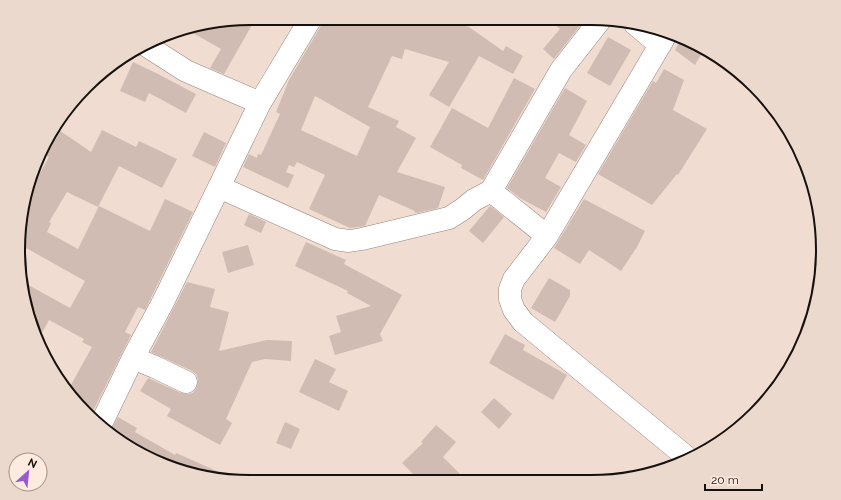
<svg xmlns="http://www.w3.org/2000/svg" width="841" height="500" viewBox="0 0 841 500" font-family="Raleway,sans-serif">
  <rect width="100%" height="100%" fill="#f0dcd1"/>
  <!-- building -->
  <path fill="#d1bcb3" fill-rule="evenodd" d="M250,18h6l-32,56 -14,-6 11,-19 -35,-20z
    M323,18h115l31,9 34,24 3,-5 17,10 -10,18 -34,-18 -30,51 -20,-12 20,-33 -44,-13 -3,10 -10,-3 -24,51 31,14 -3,6 20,11 -19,34 48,15 -7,21 -21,5 -3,-1 1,-1 -36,-16 -14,31 -15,2 -41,-19 16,-34 -28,-13 -3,5 -5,-2 -3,7 8,3 -6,13 -45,-21 6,-13 8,4 1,-4 3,1 19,-41 -4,-2 13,-32 33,-56zM315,96l55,31 -13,29 -56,-26z
    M546,18h40l-32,41 -11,-10 17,-20z
    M608,37l23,13 -21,36 -23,-13z
    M681,38l23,11 -9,16 -20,-15z
    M133,62l23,11 40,21 -10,19 -37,-20 -4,9 -25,-11z
    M664,69l20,11 -11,30 34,19 -29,46 -1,-1 -25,31 -54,-31 55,-93 3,2z
    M514,78l21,11 -52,91 -22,-12 1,-3 -32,-18 22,-39 36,20z
    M565,88l22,13 -18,34 17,10 -10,17 -17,-9 -14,25 16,9 -15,25 -26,-14 -13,-10z
    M56,128l35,24 11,-22 34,17 3,-6 38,18 -15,29 -43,-22 -21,41 -31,-15 -18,30 2,1 -4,9 31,17 21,-43 51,25 15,-32 28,13 -48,98 -7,-3 -13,25 6,3 -40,80 -24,-23 25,-45 -10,-5 2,-3 -35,-19 -11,20 -8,-16 -7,-42 47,26 15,-27 -66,-37 8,-48 22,-39 -7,-4z
    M204,132l22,11 -11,24 -23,-11z
    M584,199l61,32 -8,16 -16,24 -32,-21 -9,14 -26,-16z
    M490,206l14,11 -21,26 -14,-12z
    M249,214l17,8 -5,11 -17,-8z
    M306,242l40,18 -2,4 58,31 -22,39 3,7 -48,14 -6,-19 12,-4 -5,-16 35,-10 -24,-13 1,-2 -53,-25z
    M248,245l6,20 -26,8 -6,-21z
    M549,278l21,12v6l-15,26 -24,-14z
    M187,282l28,7 -5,18 19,5 -10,39 48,-11 25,1 -1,20 -26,-2 -13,3 -26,57 6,4 -12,22 -53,-29 4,-7 -31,-18 8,-13 33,15 6,1 6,-1 4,-6 1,-6 -1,-6 -5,-4 -41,-19z
    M505,334l20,11 -2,5 44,25 -14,25 -64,-37z
    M315,359l21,10 -7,13 19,9 -9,20 -40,-19z
    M494,398l18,16 -13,15 -18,-17z
    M118,417l19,11 -2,4 40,23 1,-2 43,19 -2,6 -42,-8 -54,-27 -11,-11z
    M285,422l15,7 -9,20 -15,-6z
    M436,425l20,17 -13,15 24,24h-47l-18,-18 21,-20 -2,-1z"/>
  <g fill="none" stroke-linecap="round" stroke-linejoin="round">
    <!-- minor casing -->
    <g stroke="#97857a" stroke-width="23">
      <path id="minor" d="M635,24l25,21 8,-14
        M660,45l-113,191 -33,43 -4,10v10l4,11 9,12 166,137
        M147,46l39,25 74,32
        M219,187l116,52 14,2 13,-2 87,-21 14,-9 11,-9 17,-9 70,-121 40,-51
        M491,191l56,45
        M133,358l22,9 31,15
        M101,424l32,-66 30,-56 97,-199 51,-85"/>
    </g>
    <!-- minor -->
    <use href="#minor" stroke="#fff" stroke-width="22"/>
  </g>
  <!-- crop -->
  <path d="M0 0H841V500H0ZM250 25H591A225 225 0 0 1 816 250V250A225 225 0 0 1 591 475H250A225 225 0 0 1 25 250V250A225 225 0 0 1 250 25Z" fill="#ecd9cd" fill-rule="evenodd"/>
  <path fill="none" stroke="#17110d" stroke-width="2" d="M250 25H591A225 225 0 0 1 816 250V250A225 225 0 0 1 591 475H250A225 225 0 0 1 25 250V250A225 225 0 0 1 250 25Z"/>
  <!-- north arrow -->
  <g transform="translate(28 472) rotate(27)"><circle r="19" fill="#feeade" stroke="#a2938a"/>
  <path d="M0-3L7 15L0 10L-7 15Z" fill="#9959cf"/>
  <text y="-6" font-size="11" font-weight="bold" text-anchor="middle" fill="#17110d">N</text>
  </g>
  <!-- scale -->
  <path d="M705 484v6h57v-6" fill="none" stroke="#17110d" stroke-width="2"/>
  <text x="711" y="484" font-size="12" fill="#17110d" stroke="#feeade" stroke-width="3" paint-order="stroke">20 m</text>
</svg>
